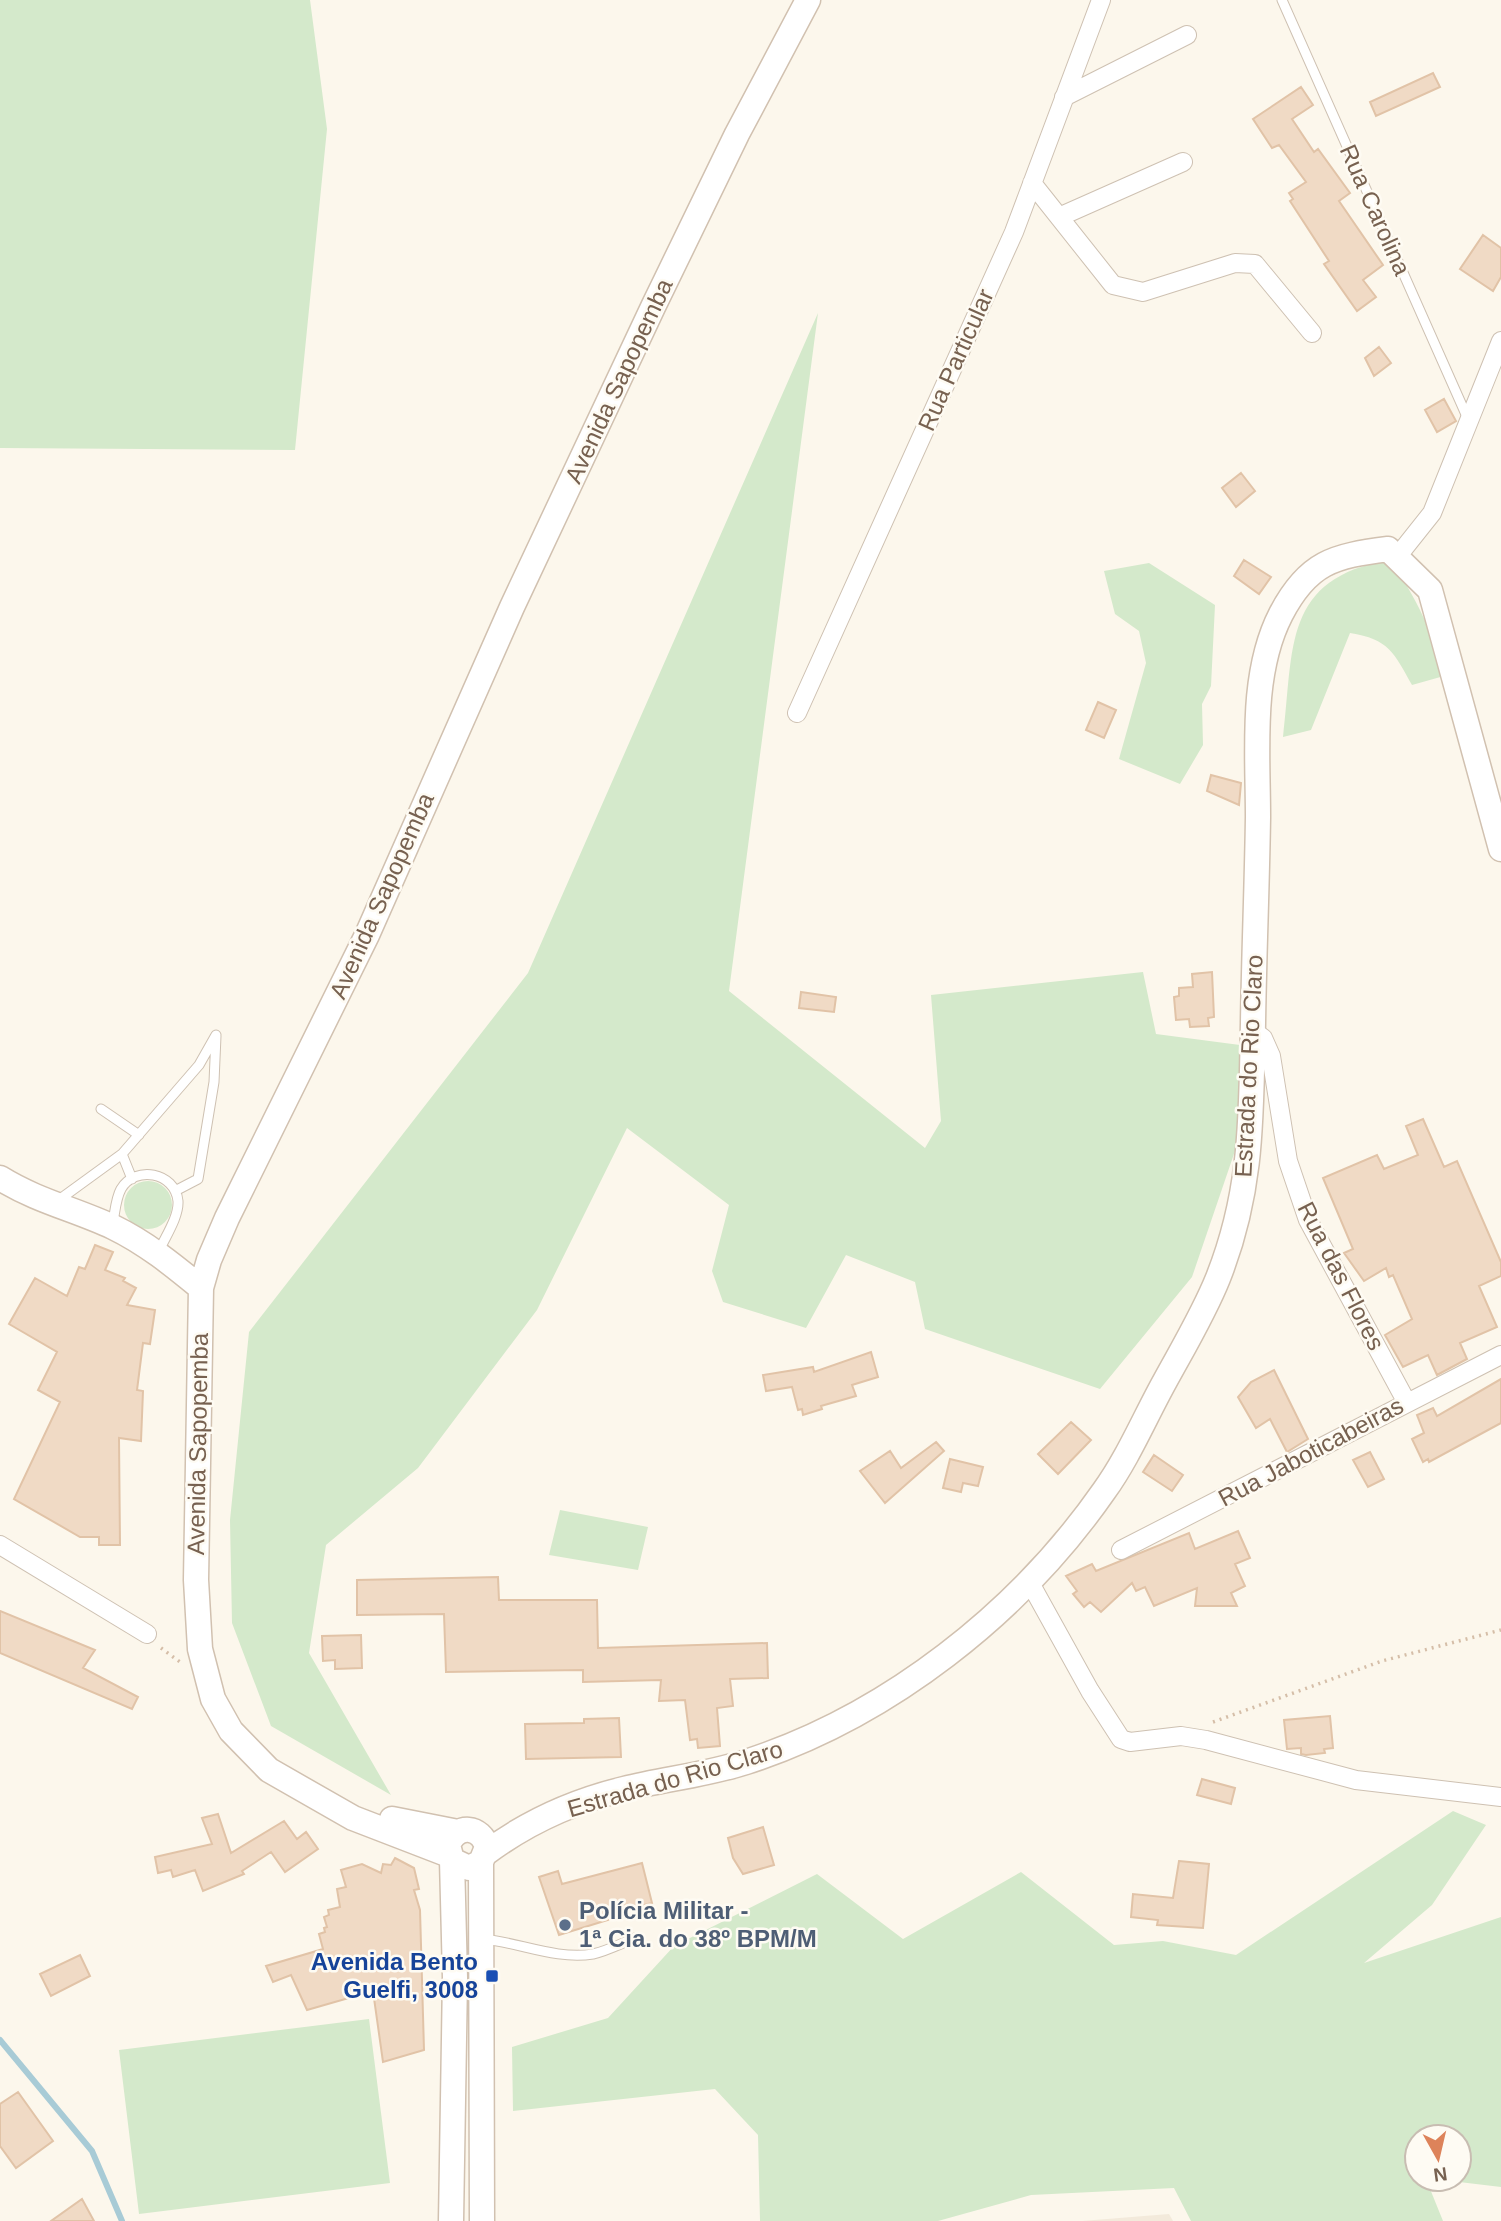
<svg xmlns="http://www.w3.org/2000/svg" width="1501" height="2221" viewBox="0 0 1501 2221" font-family="Arial,sans-serif">
  <rect width="100%" height="100%" fill="#fcf7ec"/>
  <!-- residential -->
  <path fill="#f3eadb" d="M1169,2214l4,7h-91z"/>
  <!-- green -->
  <path fill="#d4e9cb" d="M0,0h310l17,129 -32,321 -295,-2z
    M818,313l-89,678 196,157 16,-27 -10,-126 212,-23 13,62 84,11 -3,100 -45,132 -92,112 -175,-60 -10,-47 -69,-27 -40,73 -83,-26 -11,-31 17,-66 -102,-77 -90,182 -119,158 -92,77 -17,108 82,142 -120,-69 -39,-103 -2,-103 19,-188 279,-359z
    M1390,560c27,39 42,70 54,116l-32,9c-18,-32 -23,-46 -62,-52l-39,97 -28,7c11,-89 -1,-159 107,-177z
    M1149,563l66,42 -4,81 -9,18 1,41 -23,39 -61,-25 27,-96 -7,-32 -24,-17 -11,-43z
    M124 1205a24 24 0 1 1 48 0a24 24 0 1 1-48 0Z
    M560,1510l88,17 -10,43 -89,-15z
    M1453,1811l33,14 -54,80 -68,58 137,-46v270l-67,-8h25v-42h-42v42h9l17,42h-252l-17,-33 -143,7 -93,26h-178l-2,-86 -43,-46 -202,22 -1,-64 96,-29 66,-72 143,-72 86,65 118,-67 93,73 49,-4 73,14z
    M369,2019l21,164 -251,31 -20,-164z"/>
  <g fill="none" stroke-linecap="round" stroke-linejoin="round">
    <!-- stream -->
    <path stroke="#a8cbd6" stroke-width="6" d="M0,2040l92,111 30,70"/>
  </g>
  <!-- building -->
  <path fill="#f0dac5" stroke="#e1c3a7" stroke-width="2" d="M1433,73l7,14 -64,29 -6,-14z
    M1301,87l12,18 -21,14 22,33 4,-3 32,44 -11,8 44,64 -20,15 13,17 -19,14 -33,-47 5,-3 -39,-60 3,-2 -4,-6 17,-11 -27,-37 -7,3 -19,-29z
    M1483,235l18,13v29l-8,14 -33,-22z
    M1379,347l12,16 -17,13 -9,-18z
    M1444,399l12,22 -19,11 -12,-22z
    M1241,473l14,18 -19,16 -14,-19z
    M1244,560l27,17 -12,17 -25,-18z
    M1098,702l18,8 -12,28 -18,-8z
    M1211,775l30,8 -2,22 -32,-14z
    M1212,972l2,45 -6,1 1,8 -19,1 -1,-8 -13,1 -2,-23 5,-1v-8l14,-1 -1,-13z
    M801,992l35,5 -2,15 -35,-4z
    M1423,1119l21,48 13,-6 44,101v14l-22,10 18,41 -37,16 7,16 -30,16 -9,-20 -25,12 -18,-32 27,-16 -19,-44 -4,2 -3,-9 -22,13 -20,-28 9,-4 -30,-71 54,-23 7,14 34,-14 -12,-29z
    M95,1245l18,7 -8,18 20,8 -2,3 13,7 -9,17 28,5 -5,34 -7,-1 -6,47 6,1 -2,50 -22,-3 1,107h-21v-8h-19l-66,-38 46,-97 -22,-12 19,-38 -48,-28 26,-46 32,18 12,-29 6,2z
    M871,1352l7,25 -26,8 4,11 -35,10 1,3 -19,6 -1,-6 -4,1 -6,-23 -26,4 -3,-16 50,-8 1,5z
    M1274,1370l34,69 -21,13 -17,-33 -14,9 -18,-31 13,-15z
    M1501,1379v44l-72,39 -1,-3 -5,3 -11,-23 12,-6 -7,-18 16,-7 4,8z
    M1071,1422l20,18 -33,34 -20,-20z
    M936,1442l8,9 -59,52 -25,-32 30,-20 11,17z
    M1370,1452l14,27 -16,8 -15,-27z
    M1154,1455l29,20 -11,16 -29,-19z
    M950,1459l33,8 -5,19 -15,-3 -2,9 -18,-4z
    M1238,1531l12,27 -15,6 10,22 -14,7 6,13h-42l2,-18 -43,18 -9,-19 -9,4 -4,-8 -31,29 -11,-10 -6,5 -11,-13 4,-3 -11,-15 26,-12 4,7 93,-38 6,16z
    M498,1577l1,23h98l1,48 169,-5 1,35 -38,1 3,27 -16,2 3,38 -22,2 -1,-9 -7,1 -5,-40 -26,1 2,-21 -78,2v-12l-137,2 -2,-58 -87,1v-35z
    M0,1611l95,39 -12,18 55,29 -6,12 -132,-56z
    M361,1635l1,33 -27,1v-9l-12,1 -1,-25z
    M1330,1716l3,32 -9,1 1,4 -19,2 -5,-1v-6l-14,1 -3,-29z
    M619,1718l2,39 -95,2 -1,-35 59,-1v-4z
    M1202,1779l33,9 -4,16 -34,-9z
    M218,1814l13,39 53,-32 13,18 9,-7 12,17 -33,23 -14,-20 -29,19 2,3 -41,17 -8,-21 -22,7 -2,-7 -13,3 -3,-16 57,-13 -10,-26z
    M763,1827l11,38 -31,9 -10,-16 -5,-20z
    M395,1858l19,10 5,21 -5,1 6,20 4,140 -41,12 -10,-71 -66,19 -16,-35 -18,7 -7,-16 57,-17 -4,-15 6,-2 -1,-4 3,-1 -3,-10 5,-2 -1,-5 12,-3 -3,-18 9,-2 -5,-17 21,-6 19,9 2,-9 8,1z
    M1179,1861l30,3 -6,64 -46,-3 1,-5 -27,-3 2,-23 40,4z
    M642,1863l10,40 -39,10 1,5 -55,17 -20,-58 19,-6 4,13z
    M80,1955l10,21 -39,20 -11,-22z
    M18,2092l35,49 -37,27 -16,-22v-42z
    M82,2199l12,22h-43z"/>
  <g fill="none" stroke-linecap="round" stroke-linejoin="round">
    <!-- lane casing -->
    <g stroke="#cec1b2" stroke-width="11">
      <path id="lane" d="M1282,0l186,419
        M101,1109l38,26
        M132,1179l-10,-25 77,-89 17,-30
        M175,1191l23,-12 16,-97 2,-46
        M56,1202l66,-48
        M112,1226c3,-11 3,-26 9,-37 14,-24 54,-17 57,12 1,16 -13,36 -19,50
        M484,1939c36,4 73,21 109,15 14,-3 29,-11 42,-16"/>
    </g>
    <!-- street casing -->
    <g stroke="#cec1b2" stroke-width="20">
      <path id="street" d="M1064,97l123,-62
        M1032,183l81,102 30,7 92,-29 20,1 57,69
        M1059,217l124,-55
        M1397,557l35,-44 69,-172
        M797,713l217,-481 87,-232
        M1252,1030l11,8 8,18 17,105 20,59 98,181
        M0,1545l147,89
        M1121,1550l380,-195
        M1029,1581l61,110 31,48 9,3 51,-6 25,4 150,40 145,17"/>
    </g>
    <!-- secondary casing -->
    <g stroke="#d1c1b0" stroke-width="27">
      <path id="secondary" d="M0,1178c37,23 74,31 113,49 33,16 60,38 88,61
        M392,1819l66,13
        M486,1853c40,-30 89,-52 138,-64 40,-10 82,-14 122,-27 142,-46 273,-149 358,-271 24,-33 41,-74 61,-110 18,-33 39,-68 53,-103 35,-88 33,-163 35,-255 1,-69 4,-137 5,-206 0,-65 -8,-143 23,-203 27,-52 53,-58 107,-65l42,41 71,259
        M449,1855l-96,-37 -84,-48 -38,-39 -18,-32 -13,-50 -4,-69 5,-292 8,-28 18,-42 140,-283 145,-328 141,-300 84,-173 71,-134
        M481,1862l1,359
        M451,2221l4,-243 -3,-118 -4,-15c9,-22 33,-19 39,2l-6,15 -12,6 -17,-8"/>
    </g>
    <!-- path -->
    <path stroke="#d5bea8" stroke-width="3.5" stroke-dasharray="2 5" stroke-linecap="butt" d="M161,1648l19,14
      M1213,1722l169,-61 119,-31"/>
    <!-- lane -->
    <use href="#lane" stroke="#fff" stroke-width="9"/>
    <!-- street -->
    <use href="#street" stroke="#fff" stroke-width="18"/>
    <!-- secondary -->
    <use href="#secondary" stroke="#fff" stroke-width="24"/>
  </g>
  <!-- markers -->
  <circle fill="#5c6f8a" stroke="#fefbf3" stroke-width="2.5" cx="565" cy="1925" r="7"/>
  <rect fill="#1a4fb4" stroke="#fefbf3" stroke-width="2.5" x="485" y="1969" width="14" height="14" rx="3.5"/>
  <g text-anchor="middle" stroke-width="5" stroke-linejoin="round" paint-order="stroke">
    <!-- street labels -->
    <g font-size="24" fill="#776150" stroke="#fefbf3">
      <text transform="translate(1375 210) rotate(66)" y="8">Rua Carolina</text>
      <text transform="translate(956 360) rotate(-66)" y="8">Rua Particular</text>
      <text transform="translate(619 381) rotate(-65)" y="8">Avenida Sapopemba</text>
      <text transform="translate(382 896) rotate(-66)" y="8">Avenida Sapopemba</text>
      <text transform="translate(1249 1066) rotate(-87)" y="8">Estrada do Rio Claro</text>
      <text transform="translate(1341 1276) rotate(63)" y="8">Rua das Flores</text>
      <text transform="translate(198 1444) rotate(-89)" y="8">Avenida Sapopemba</text>
      <text transform="translate(1311 1452) rotate(-28)" y="8">Rua Jaboticabeiras</text>
      <text transform="translate(675 1779) rotate(-16)" y="8">Estrada do Rio Claro</text>
    </g>
    <!-- service labels -->
    <g font-size="24" font-weight="bold" fill="#4e5e75" stroke="#fefbf3" text-anchor="start">
      <text x="579" y="1919">Polícia Militar -<tspan x="579" dy="28">1ª Cia. do 38º BPM/M</tspan></text>
    </g>
    <!-- transit labels -->
    <g font-size="24" font-weight="bold" fill="#164399" stroke="#fefbf3" text-anchor="end">
      <text x="478" y="1970">Avenida Bento<tspan x="478" dy="28">Guelfi, 3008</tspan></text>
    </g>
  </g>
  <!-- north arrow -->
  <g transform="translate(1438 2158) rotate(172)"><circle r="33" fill="#fefbf3" stroke="#c8bdb2" stroke-width="2"/>
  <path d="M0-5L12 26L0 18L-12 26Z" fill="#dd835a"/>
  <text y="-10" font-size="19" font-weight="bold" text-anchor="middle" fill="#776150">N</text>
  </g>
</svg>
